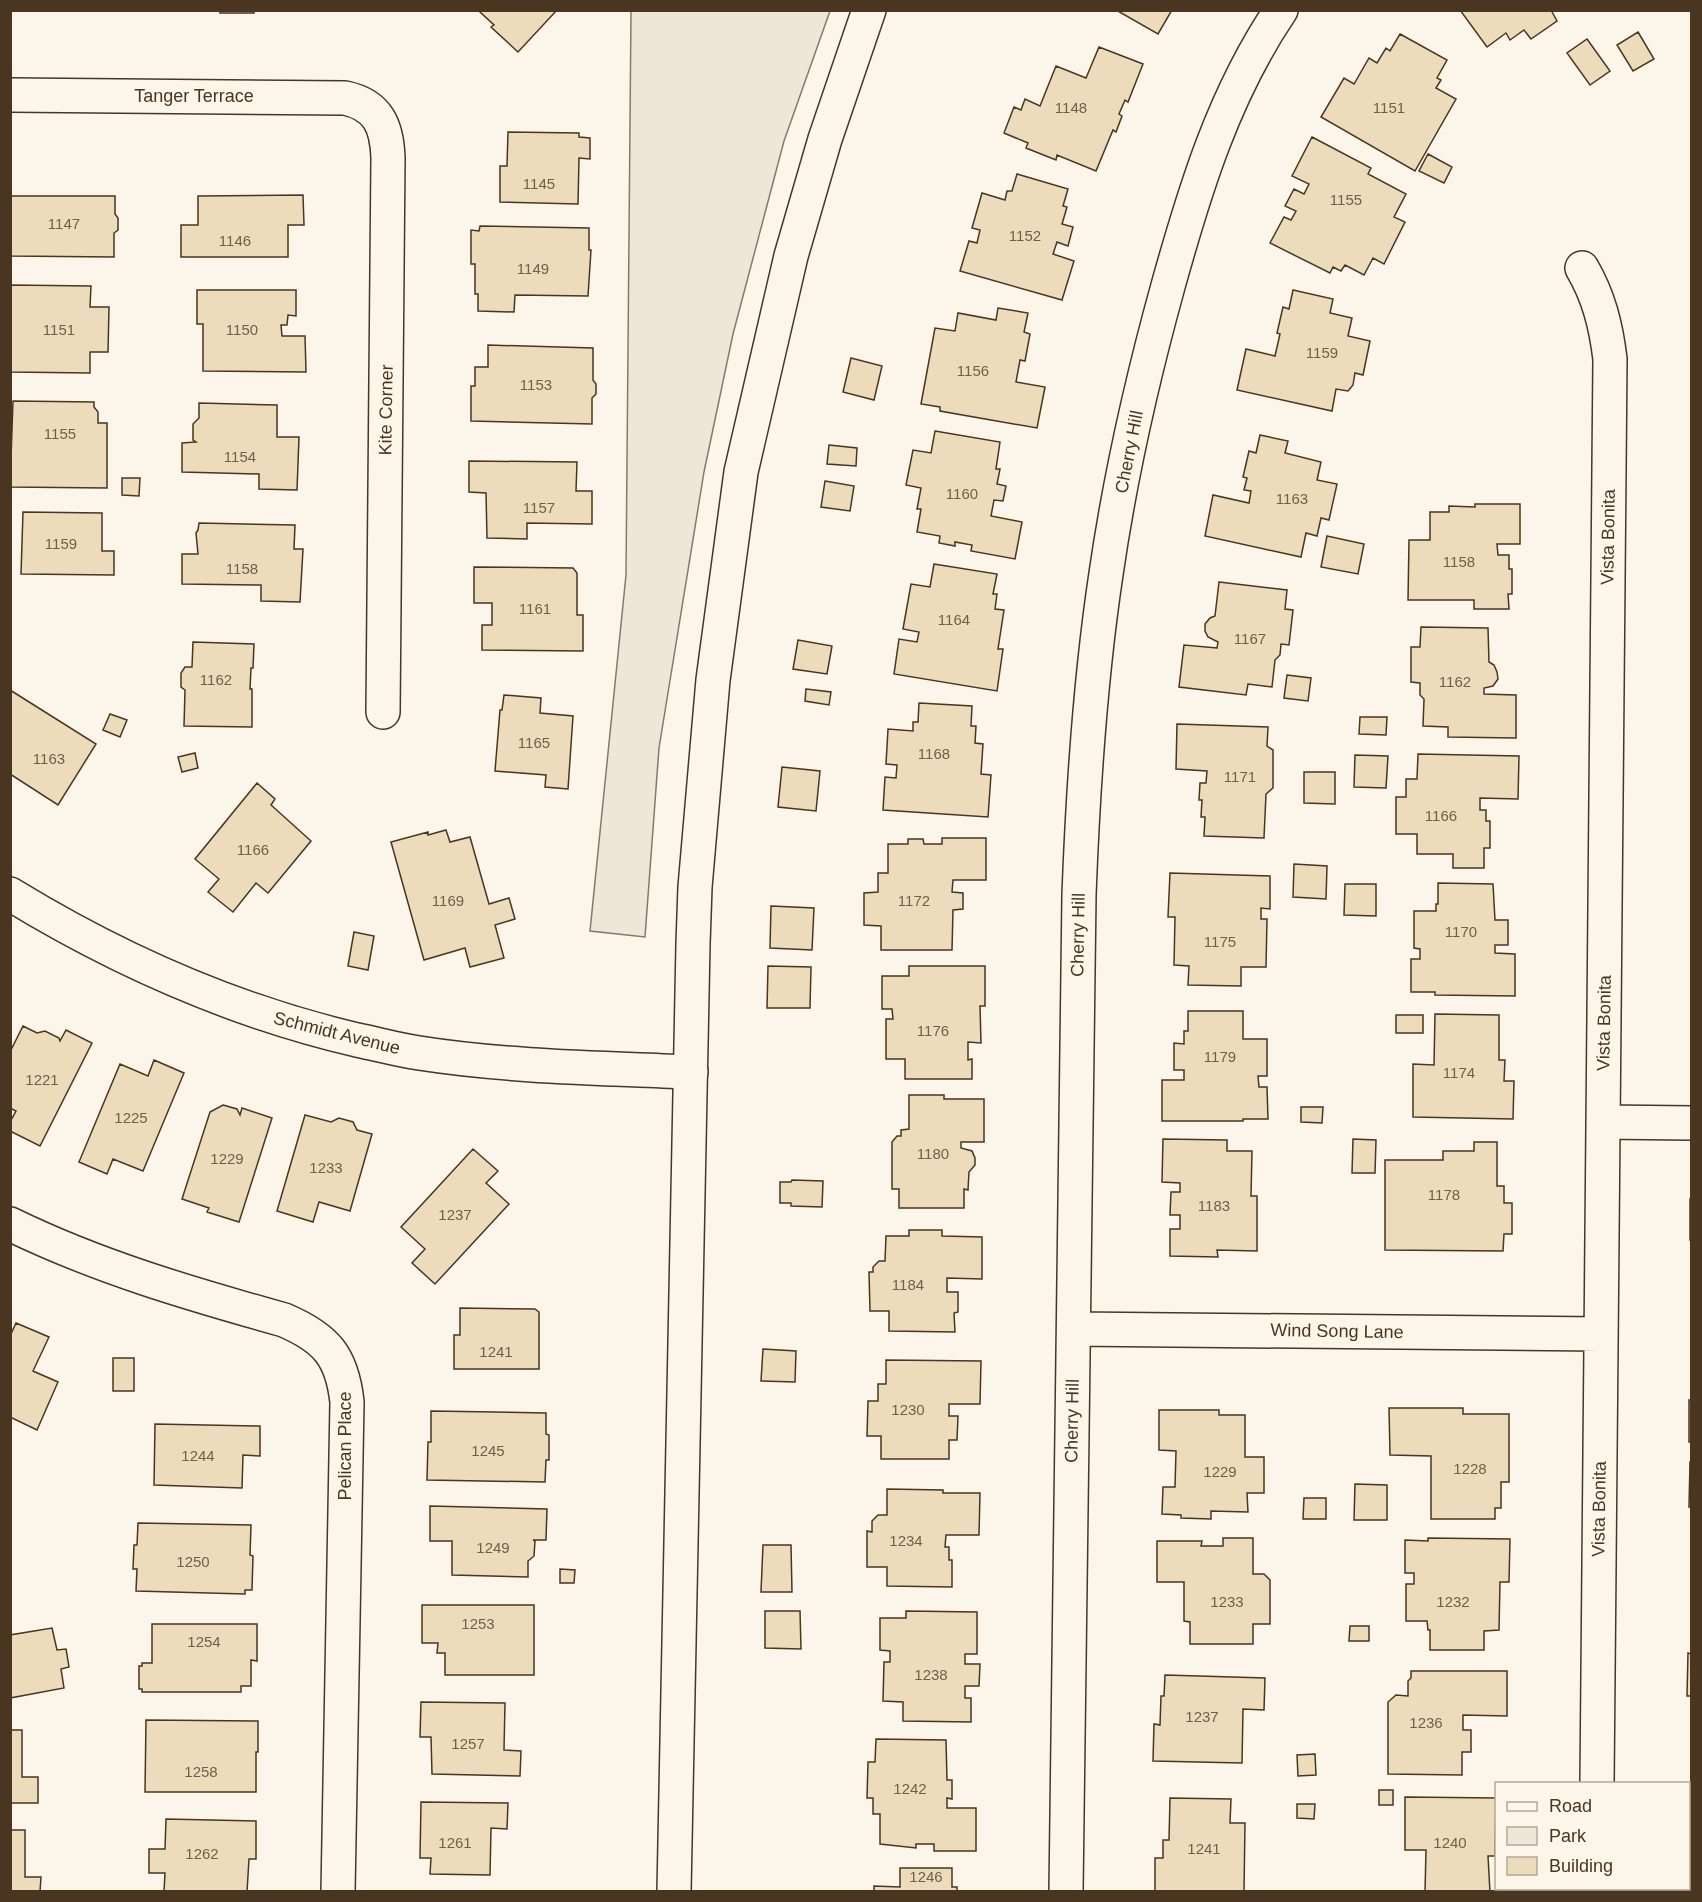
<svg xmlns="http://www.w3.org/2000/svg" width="1702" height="1902" viewBox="0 0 1702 1902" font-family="Arial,sans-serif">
  <rect width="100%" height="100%" fill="#fbf6e9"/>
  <!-- green -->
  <path fill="#ede6d9" stroke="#887966" stroke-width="1.5" d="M631,11h199l-46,130 -51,193 -29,138 -45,276 -14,189 -55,-6 36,-356z"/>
  <!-- building -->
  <path fill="#ecdcbc" stroke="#4a3520" stroke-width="1.5" d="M220,10h34v3h-34z
    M481,10h76l-39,42 -27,-25 3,-2 -14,-13z
    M1116,10h56l-14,24z
    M1460,10h91l6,11 -26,18 -7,-9 -14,10 -4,-7 -19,14z
    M1638,32l16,27 -21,12 -16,-26z
    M1400,34l47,26 -10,18 4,2 -5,8 20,11 -41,72 -94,-54 23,-39 10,6 15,-26 8,5 9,-15 4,3z
    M1587,39l23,32 -20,14 -23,-32z
    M1099,47l44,17 -15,38 -3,-2 -6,14 3,2 -6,16 -3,-2 -17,41 -39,-16 -1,5 -30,-12 2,-5 -24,-10 10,-26 7,3 4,-11 15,7 16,-40 30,12z
    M508,132l71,1v4l11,1v21l-11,-1 -1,46 -78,-2v-36h7z
    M1312,137l59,31 -3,6 38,20 -12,23 11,5 -21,42 -11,-6 -9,17 -19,-10 -4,6 -8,-4 -3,6 -60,-30 14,-26 7,3 5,-9 -11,-5 9,-17 10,5 5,-10 -17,-8z
    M1428,154l24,13 -8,16 -25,-12z
    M1017,174l51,15 -5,17 4,1 -5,17 11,3 -5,19 -11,-4 -4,12 21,7 -12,39 -102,-29 9,-30 8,2 3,-13 -8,-2 10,-35 23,7 2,-9h5z
    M303,195l1,30h-16v32h-107v-32h17v-29z
    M10,196h105v18l3,4v12l-4,3v24l-104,-1z
    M480,226l109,2v22h2l-3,46 -73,-1 -1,17 -36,-1v-17h-3v-30h-4v-34l8,1z
    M10,285l81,1 -1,21h19l-1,45h-18v21l-80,-1z
    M197,290h99v26l-8,-1 -1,10h-6l1,11h23l1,36 -103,-1v-47h-6z
    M1293,290l40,9 -3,14 22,5 -4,18 22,5 -7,34 -8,-2 -2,12 -5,6 -12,-2 -4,22 -95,-21 9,-41 29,7 5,-22 -3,-1 6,-26 6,2z
    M998,308l30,5 -4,19 6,2 -5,27 -5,-1 -4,22 29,5 -8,41 -97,-17v-4l-19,-3 14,-76 20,3 3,-18 38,7z
    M488,345l105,3v32l3,4v10l-4,4v26l-121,-3v-35h4v-19h13z
    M851,358l31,8 -8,34 -31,-8z
    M13,401l81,1v5l4,5v11h9v65l-97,-1z
    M199,403l78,2v32h22l-2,53 -38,-1v-15l-77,-2v-29l14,-1 -3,-2v-16l6,-6z
    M935,431l65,11 -4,27h4l-3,15 9,2 -3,15 -9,-1 -3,16 31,6 -7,37 -44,-8 1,-6 -17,-3v4l-16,-3 1,-7 -23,-4 4,-23h-4l4,-21 -15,-3 7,-35 18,3z
    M1260,435l28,6 -3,12 36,9 -4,18 20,4 -8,36 -8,-2 -4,18 -11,-3 -5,24 -96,-21 8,-41 36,8 2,-12 -7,-1 3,-12 -4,-1 6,-26 7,2z
    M829,445l28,3 -1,18 -29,-2z
    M469,461l108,1 -1,29h16v33l-65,-1v16l-40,-1 -1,-45 -17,-1z
    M122,478h18l-1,18 -17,-1z
    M825,481l29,5 -4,25 -29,-4z
    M1475,504h45v40h-23l1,11h11v14h3v25h-4l1,15h-35v-9h-66l1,-60h21v-28h19v-6l26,1z
    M23,512l79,1v38h12v24l-93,-1z
    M199,523l96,2 -1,24h9l-3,53 -39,-1v-16l-79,-1v-30h16l-2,-21 2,-3z
    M1327,536l37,8 -6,30 -37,-7z
    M934,564l63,10 -4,20h4l-2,15 9,1 -6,39h5l-6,42 -103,-17 5,-35 18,3 2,-10 -16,-3 8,-45 19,3z
    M474,567l99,1 4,5v42h6v36l-101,-1v-25h10v-22h-18z
    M1219,582l68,8 -2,19 8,1 -4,35 -8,-1 -1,11 -5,5 -3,27 -24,-3 -2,11 -67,-8 5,-42 33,3 1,-6 -10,-5 -3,-6v-7l5,-6 5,-2z
    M1421,627l67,1 1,34 5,3 3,7 1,7 -5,7 -9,2v6l32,1v43l-68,-1v-10l-25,-1 1,-27 -4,-4v-12l-9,-1v-35h9z
    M798,640l34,6 -5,28 -34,-5z
    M193,642l61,2 -1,24h-2l-1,21h2v38l-68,-1 1,-36 -4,-3v-14l4,-6h7z
    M1287,675l24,3 -3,23 -24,-3z
    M806,689l25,3 -2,13 -24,-4z
    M10,690l86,54 -38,61 -48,-31z
    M504,695l37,3 -1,15 33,3 -5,73 -23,-2 1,-12 -51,-4 5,-61h2z
    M919,703l53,3 -1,20h5l-1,17 8,1 -2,30 10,1 -3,42 -105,-7 2,-33 11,1 1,-13 -11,-1 2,-35 25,2v-9h5z
    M110,714l17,6 -7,17 -17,-7z
    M1360,717h27l-1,18 -27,-1z
    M1177,724l91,3 -1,19 6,4v38l-7,6 -2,44 -60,-2 1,-19h-4l1,-17h-3l1,-17h6l1,-12 -31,-2z
    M195,753l3,15 -16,4 -4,-15z
    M1418,754l101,2 -1,43 -38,-1v12h6v11h4v27h-6v20h-31v-14h-36v-20h-21v-37h10v-18h11z
    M1355,755l33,1 -2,32 -32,-1z
    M782,767l38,4 -4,40 -38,-4z
    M1304,772h31v32l-31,-1z
    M257,783l18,16 -4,6 40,36 -43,52 -12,-10 -23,29 -25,-20 11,-13 -24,-20z
    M446,830l4,12 20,-5 19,67 20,-6 6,21 -20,6 9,33 -34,9 -5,-19 -41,12 -33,-118 37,-10v3z
    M942,838h44v42h-33l-1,12 11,1v16l-10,1 -1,40h-71v-24l-17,-1v-32l14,-1v-19h10v-29h20v-5h15l1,5h18z
    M1294,864l33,2 -1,33 -33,-2z
    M1170,873l100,3v33l-9,-1v11h6l-1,48h-25v19l-53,-1 1,-19 -15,-1 1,-48h-7z
    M1438,883l55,1 2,36h13v25h-13v8l20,1v42l-80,-1v-3h-24v-33h9v-10l-6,-1v-37h22v-7h2z
    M1345,884h31v32l-32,-1z
    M771,906l43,2 -2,42 -42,-2z
    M354,932l20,4 -6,34 -20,-4z
    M768,966l43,1 -1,41h-43z
    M909,966h76v40h-5l1,37 -13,-1v18l4,-1v20h-67v-20h-19v-40h7l-1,-10h-10v-33h27z
    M1188,1011h55v28h24v37h-9l1,11h8l1,32h-25v2h-81v-41h22v-10h-10v-27l10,1v-13h4z
    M1435,1014l64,1v45h6l-1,21h10l-1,38 -100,-2v-53l21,1z
    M1396,1015h27v18h-27z
    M23,1026l14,7 8,-2 14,7 1,3 6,-11 26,13 -52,103 -30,-15v-9l6,-11 -6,-3v-56z
    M154,1060l30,13 -41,98 -30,-12 -6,15 -28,-12 41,-98 28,12z
    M909,1095h35v4h40v43h-23v6l11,3 3,7v7l-6,7 -1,18 -4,-1v19h-65v-19h-7v-47l5,-6h4v-6l8,-1z
    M223,1105l14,4 3,6 2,-7 30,10 -33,104 -32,-10 2,-4 -27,-9 28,-87z
    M1301,1107h22l-1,16 -21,-1z
    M305,1115l26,7 8,-4 14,4 4,8 15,4 -22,77 -31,-9 -6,20 -36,-11z
    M1163,1139l64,1v11h25l-1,45h6v55l-40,-1 1,7 -48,-1v-27h10v-14h-10l1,-23h9v-9l-18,-1z
    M1353,1139l23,1 -1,33h-23z
    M1474,1142h23v44h7v17h8v31h-8l-1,17 -118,-1v-90h58v-9h31z
    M473,1149l25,22 -12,12 23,21 -74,80 -23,-21 13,-14 -24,-22z
    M792,1180l31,1 -1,26 -31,-1v-3h-11v-21h11z
    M1690,1199h2v41h-2z
    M909,1230h33v6l40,1v42l-35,-1v14h11v20l-4,1 1,19 -66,-1v-20h-19l-1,-39h4v-5l6,-6h6l1,-25h23z
    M460,1308l75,1 4,3v57h-85v-34h6z
    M16,1323l33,14 -16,34 25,11 -21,48 -27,-13v-81z
    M763,1349l33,2 -1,31 -34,-1z
    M113,1358h21v33h-21z
    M886,1360l95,1 -1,43h-31v12h9l-1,24h-8v19h-68v-23h-14l1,-35h10v-17h8z
    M1689,1400h3v42h-3z
    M1389,1408h74v6h46v68h-8v26h-6v11h-64v-63l-41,-1z
    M1159,1410h60v5h26v42h19v36h-17l1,19 -37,-1v8l-30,-1v-3l-19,-1 1,-27h12l1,-36 -17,-1z
    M431,1411l115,2v21l3,1v25h-3l-1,22 -118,-2 1,-38h3z
    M155,1424l105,2v30l-17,-1 -1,33 -88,-3z
    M1690,1462h2v45h-3z
    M1355,1484l32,1v35h-33z
    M887,1489l56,1v3h37l-1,42h-33l-1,12h4v13h3v27l-65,-1v-19h-20v-36l5,1v-11l6,-6h9z
    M1304,1498h22v21h-23z
    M430,1506l117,3 -1,31h-13l2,1 -1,15 -6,5v16l-76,-2v-34h-22z
    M138,1523l113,2 -1,30 3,1 -1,34h-7v4l-109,-3 1,-22h-4l1,-24h3z
    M1223,1538h30v36h11l6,6v44h-17v20h-63v-22l-6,-1v-39h-27v-41h45l-1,5h22z
    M1428,1538l82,1 -1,43h-9l-1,48 -15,1v19h-54v-20h-2l-1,-9h-21v-37h8v-11h-9v-33l23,1z
    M763,1545h28l1,47h-31z
    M560,1569l15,1 -1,13h-14z
    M422,1605h112v70h-89v-22h-8l1,-10h-16z
    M765,1611h35l1,38 -36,-1z
    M906,1611l71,1v42h-12v10h15l-1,22h-14v12h6v24l-68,-1v-19l-20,-1 1,-39h6v-11l-10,-1v-32h26z
    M152,1624h105v37l-6,-1v26h-10v6h-99v-3h-3v-23h3v-3h10z
    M1350,1626h19v15h-20z
    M52,1628l5,22 9,-1 3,18 -8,2 3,19 -54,10v-63z
    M1688,1653l4,1v42h-5z
    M1411,1671h96v45l-44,-1v15h8v22h-9v23l-74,-1v-72l8,-7 12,1v-15l3,-3z
    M1165,1675l100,3 -1,32 -21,-1 -1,54 -89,-2 1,-37 6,1 1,-29h3z
    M421,1702l84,1 -1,47 17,1 -1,25 -88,-2 -1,-37h-11z
    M146,1720l112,1v31h-2v40h-111z
    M10,1730h12v47h16v26h-28z
    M876,1739l70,1 1,40h5v19l-5,-1v10h29v43h-42v-7h-18v4l-36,-4v-30h-7v-16h-6l1,-36h7z
    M1315,1754l1,21 -18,1 -1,-21z
    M1688,1785h4v39h-4z
    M1379,1790h14v15h-14z
    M1405,1797l91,1 -1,58h-7l2,36h-65l1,-42h-21z
    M1170,1798l61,1 -1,24h15l-1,69h-89v-34h8v-18h6z
    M421,1802l87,1 -1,26 -16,-1 -1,47 -60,-1 1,-16h-11z
    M1297,1804h18l-1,15 -17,-1z
    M166,1819l90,2v38h-7l-2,33 -83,-1 1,-18h-16v-24h16z
    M10,1830h15v47h16l-1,15h-30z
    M1688,1847h4v45h-11v-4h7z
    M900,1868h52v19h5v5h-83v-6l26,1z"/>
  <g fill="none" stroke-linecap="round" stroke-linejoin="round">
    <!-- minor casing -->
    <g stroke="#4a3520" stroke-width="36">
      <path id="minor" d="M10,95l335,3c33,7 42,28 43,60l-5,554
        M1582,268c17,29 24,58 28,91l-13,1425
        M10,894c108,66 223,117 347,146 20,4 41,10 62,13 90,14 181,15 272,19
        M1603,1122l89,1
        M10,1224c88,43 181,70 274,96 42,18 58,36 63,82l-9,490
        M1074,1329l527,5
        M1066,1892l13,-997c4,-107 11,-215 27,-321 14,-97 36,-194 62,-288 27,-97 56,-192 113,-276
        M1596,1892v-4"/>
    </g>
    <!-- major casing -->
    <g stroke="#4a3520" stroke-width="36">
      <path id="major" d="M674,1892l19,-948 2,-57 18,-207 28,-208 50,-216 34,-117 44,-129"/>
    </g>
    <!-- minor -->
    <use href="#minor" stroke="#fbf6e9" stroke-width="33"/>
    <!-- major -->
    <use href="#major" stroke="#fbf6e9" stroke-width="33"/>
  </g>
  <g text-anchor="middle" stroke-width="4.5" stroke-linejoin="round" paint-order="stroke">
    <!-- number labels -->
    <g font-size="15" fill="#725f47">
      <text x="1071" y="113">1148</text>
      <text x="1389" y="113">1151</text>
      <text x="539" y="189">1145</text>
      <text x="1346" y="205">1155</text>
      <text x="64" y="229">1147</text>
      <text x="1025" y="241">1152</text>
      <text x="235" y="246">1146</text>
      <text x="533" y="274">1149</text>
      <text x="59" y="335">1151</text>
      <text x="242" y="335">1150</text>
      <text x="1322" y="358">1159</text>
      <text x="973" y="376">1156</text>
      <text x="536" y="390">1153</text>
      <text x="60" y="439">1155</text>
      <text x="240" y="462">1154</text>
      <text x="962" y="499">1160</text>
      <text x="1292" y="504">1163</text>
      <text x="539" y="513">1157</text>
      <text x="61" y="549">1159</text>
      <text x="1459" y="567">1158</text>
      <text x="242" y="574">1158</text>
      <text x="535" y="614">1161</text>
      <text x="954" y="625">1164</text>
      <text x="1250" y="644">1167</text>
      <text x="216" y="685">1162</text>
      <text x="1455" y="687">1162</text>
      <text x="534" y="748">1165</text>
      <text x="934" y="759">1168</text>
      <text x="49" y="764">1163</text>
      <text x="1240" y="782">1171</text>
      <text x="1441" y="821">1166</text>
      <text x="253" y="855">1166</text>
      <text x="448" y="906">1169</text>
      <text x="914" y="906">1172</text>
      <text x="1461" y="937">1170</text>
      <text x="1220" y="947">1175</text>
      <text x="933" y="1036">1176</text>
      <text x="1220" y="1062">1179</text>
      <text x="1459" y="1078">1174</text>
      <text x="42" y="1085">1221</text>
      <text x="131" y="1123">1225</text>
      <text x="933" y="1159">1180</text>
      <text x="227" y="1164">1229</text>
      <text x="326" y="1173">1233</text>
      <text x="1444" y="1200">1178</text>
      <text x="1214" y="1211">1183</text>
      <text x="455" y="1220">1237</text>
      <text x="908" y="1290">1184</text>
      <text x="496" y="1357">1241</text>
      <text x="908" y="1415">1230</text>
      <text x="488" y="1456">1245</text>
      <text x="198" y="1461">1244</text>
      <text x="1470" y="1474">1228</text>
      <text x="1220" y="1477">1229</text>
      <text x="906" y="1546">1234</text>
      <text x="493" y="1553">1249</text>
      <text x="193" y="1567">1250</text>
      <text x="1227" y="1607">1233</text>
      <text x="1453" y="1607">1232</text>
      <text x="478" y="1629">1253</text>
      <text x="204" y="1647">1254</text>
      <text x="931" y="1680">1238</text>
      <text x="1202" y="1722">1237</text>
      <text x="1426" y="1728">1236</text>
      <text x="468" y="1749">1257</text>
      <text x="201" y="1777">1258</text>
      <text x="910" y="1794">1242</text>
      <text x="455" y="1848">1261</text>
      <text x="1450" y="1848">1240</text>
      <text x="1204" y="1854">1241</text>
      <text x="202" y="1859">1262</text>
      <text x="926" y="1882">1246</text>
    </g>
    <!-- street labels -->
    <g font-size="18" fill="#4a3520" stroke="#fbf6e9">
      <text x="194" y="102">Tanger Terrace</text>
      <text transform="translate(386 410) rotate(-89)" y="6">Kite Corner</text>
      <text transform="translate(1129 452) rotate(-79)" y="6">Cherry Hill</text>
      <text transform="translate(1608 537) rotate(-89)" y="6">Vista Bonita</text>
      <text transform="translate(1078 935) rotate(-89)" y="6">Cherry Hill</text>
      <text transform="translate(1604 1023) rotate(-89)" y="6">Vista Bonita</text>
      <text transform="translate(337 1033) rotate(14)" y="6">Schmidt Avenue</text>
      <text transform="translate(1337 1331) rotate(1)" y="6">Wind Song Lane</text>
      <text transform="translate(1072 1421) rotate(-89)" y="6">Cherry Hill</text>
      <text transform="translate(345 1446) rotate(-90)" y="6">Pelican Place</text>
      <text transform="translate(1599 1509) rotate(-89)" y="6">Vista Bonita</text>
    </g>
  </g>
  <!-- border -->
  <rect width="1702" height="1902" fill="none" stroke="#4a3520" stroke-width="24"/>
  <!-- legend -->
  <rect x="1495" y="1782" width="195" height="108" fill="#fbf6e9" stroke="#b4a999" stroke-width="1.5"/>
  <rect x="1507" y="1802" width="30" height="9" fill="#fbf6e9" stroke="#b4a999" stroke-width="1.5"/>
  <text x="1549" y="1812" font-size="18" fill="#4a3520">Road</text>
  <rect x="1507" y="1827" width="30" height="18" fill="#ede6d9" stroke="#b4a999" stroke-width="1.5"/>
  <text x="1549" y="1842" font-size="18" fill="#4a3520">Park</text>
  <rect x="1507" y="1857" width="30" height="18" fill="#ecdcbc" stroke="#b4a999" stroke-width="1.5"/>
  <text x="1549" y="1872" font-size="18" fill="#4a3520">Building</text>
</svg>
